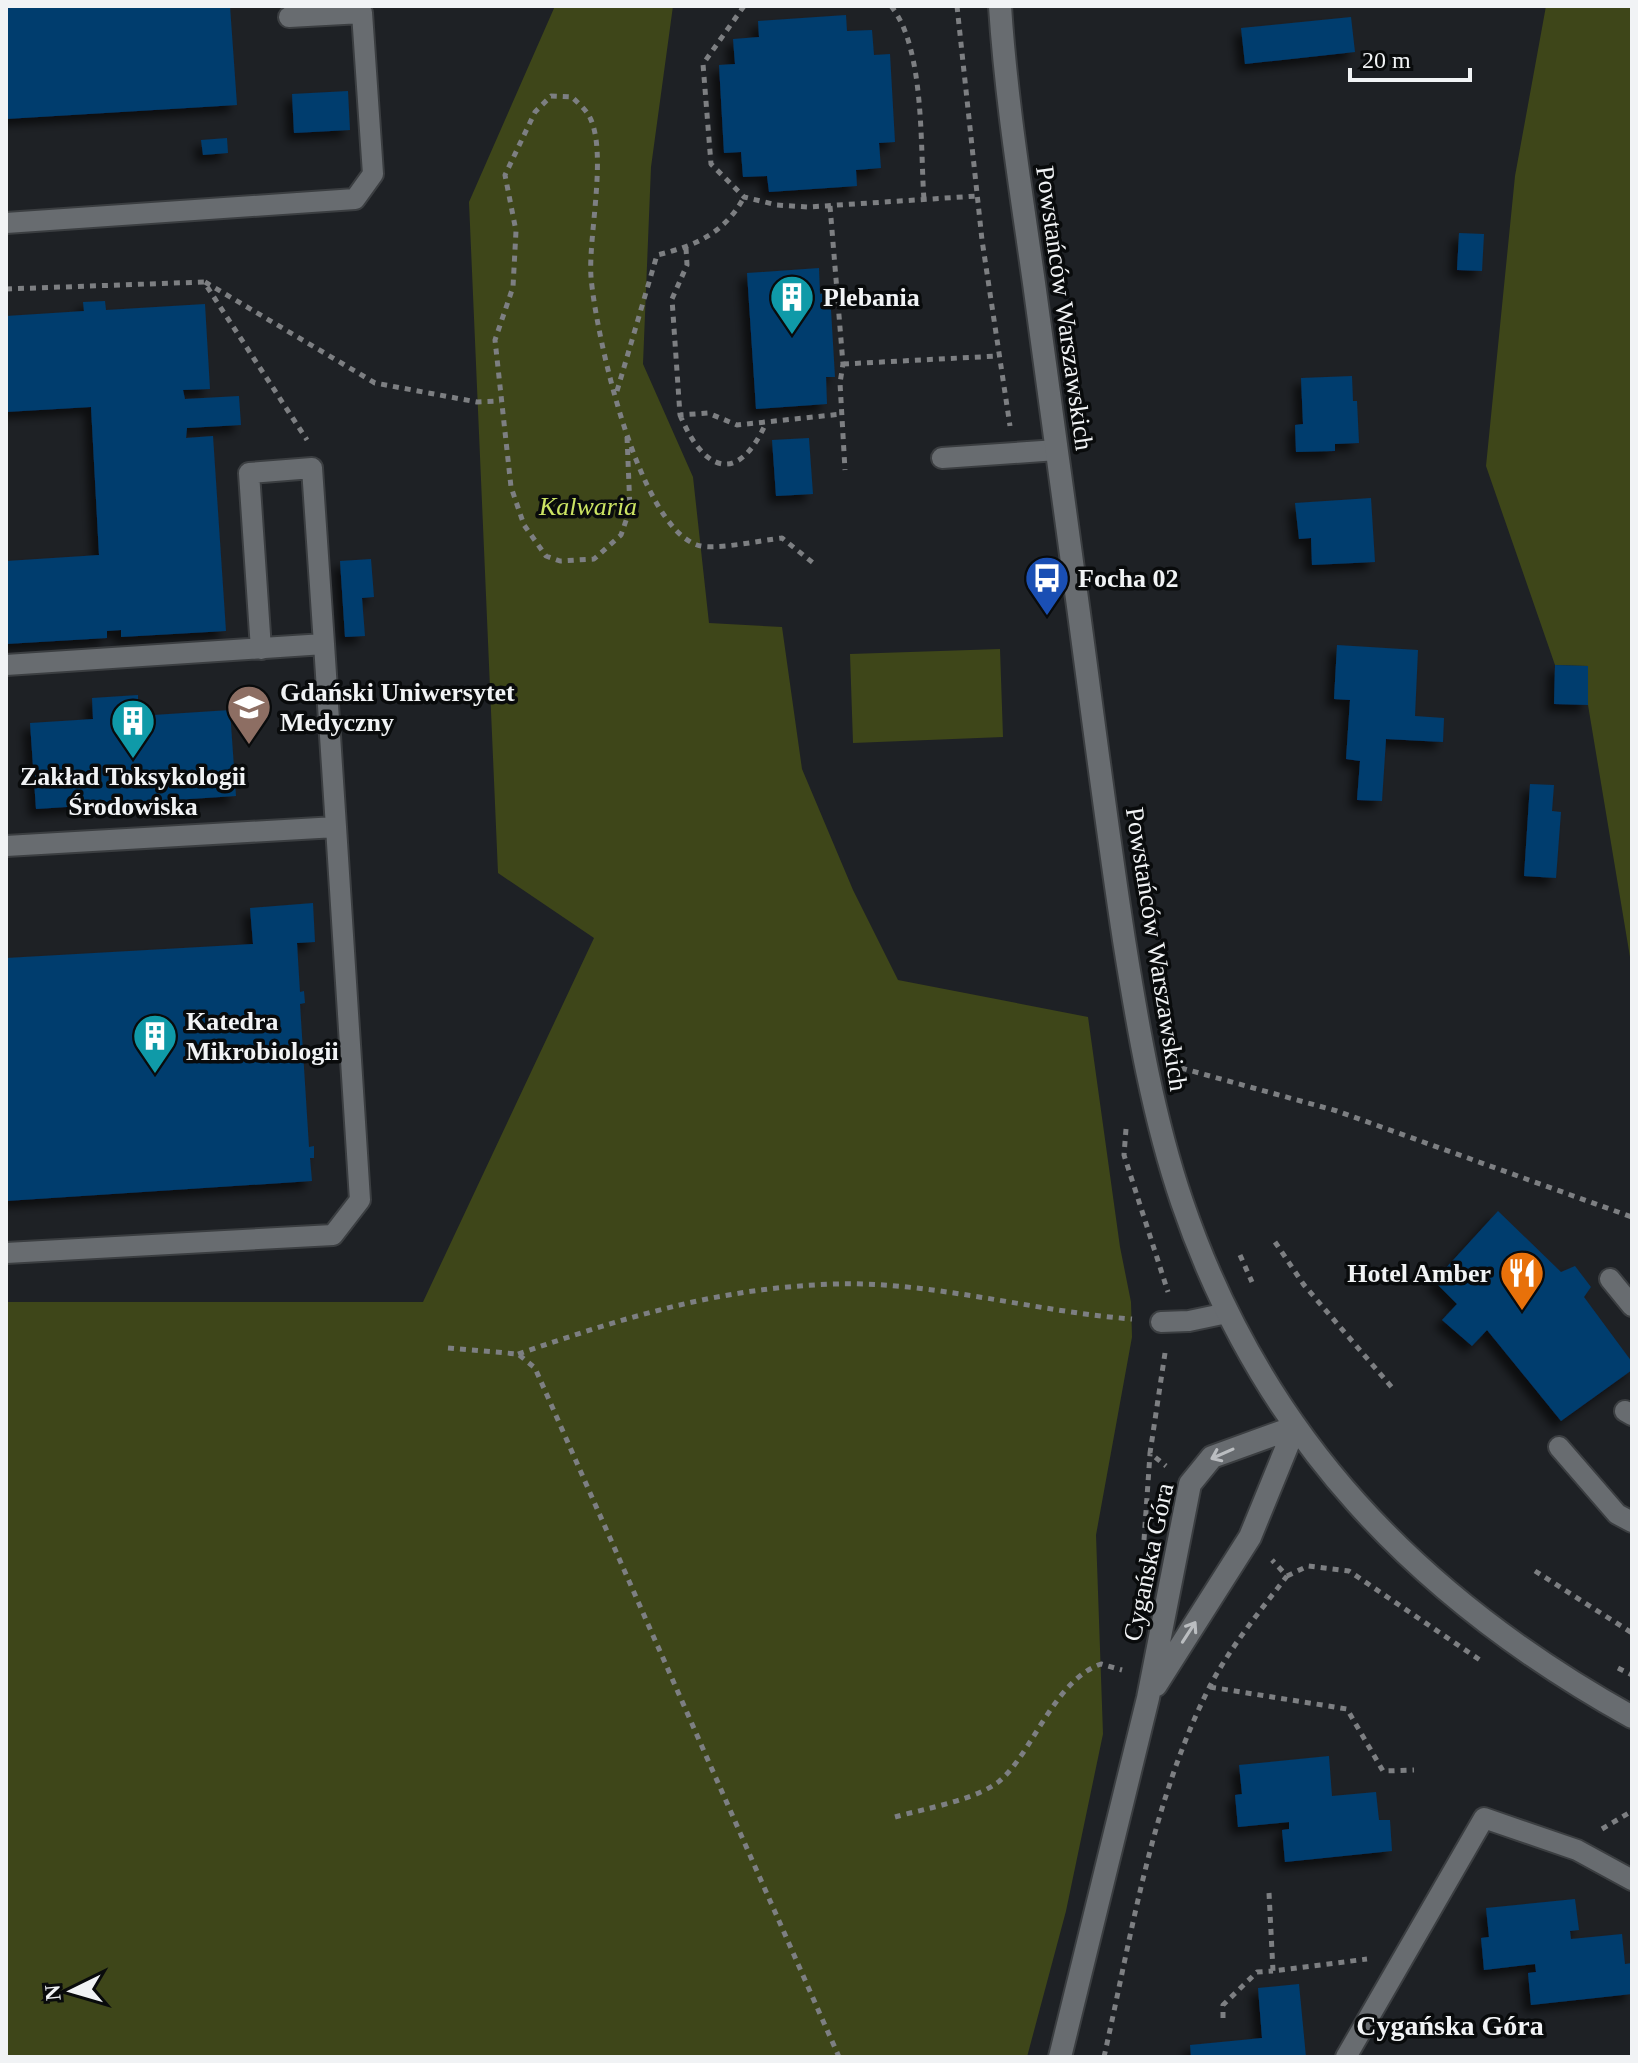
<svg xmlns="http://www.w3.org/2000/svg" width="1638" height="2063" viewBox="0 0 1638 2063" font-family="Georgia,serif">
  <defs>
    <filter id="shadow"><feDropShadow dx="-7" dy="7" stdDeviation="4" flood-color="#0009"/></filter>
  </defs>
  <rect width="100%" height="100%" fill="#1e2125"/>
  <!-- green -->
  <path fill="#3e4619" d="M555,6h118l-22,161 -8,197 50,113 16,146 73,4 20,142 51,121 45,90 190,37 32,230 11,55 1,35 -36,198 7,199 -37,177 -39,146h-1021v-755h417l171,-364 -96,-65 -29,-671z
    M1546,6h86v963l-44,-264v-39l-33,-1 -69,-199 29,-290z
    M1000,649l3,88 -150,6 -3,-89z"/>
  <!-- building -->
  <path fill="#033c6e" filter="url(#shadow)" d="M6,6h224l7,99 -231,14z
    M846,15l1,16 25,-1 2,25 16,-1 5,88 -16,1 2,25 -25,2 1,16 -88,6 -2,-16 -24,1 -2,-25 -17,1 -5,-88 16,-1 -2,-25 26,-2 -1,-16z
    M1351,17l4,35 -110,12 -4,-36z
    M348,91l2,39 -56,3 -2,-39z
    M227,138l1,15 -25,2 -2,-15z
    M1459,233l25,1 -2,37 -25,-1z
    M819,268l1,26 10,-1 5,84h-9l1,27 -71,5 -9,-136z
    M105,301l1,9 99,-6 5,85 -27,1 2,9 54,-3 2,29 -54,3 -1,10 27,-2 13,195 -105,6v-7l-14,1v7l-101,6v-83l93,-6 -8,-148 -85,5v-96l78,-5 -1,-9z
    M1352,376l1,25h4l2,42 -24,1v7l-39,1 -1,-27 8,-1 -2,-46z
    M809,438l4,56 -37,2 -4,-56z
    M1371,498l4,64 -63,3 -1,-27 -12,1 -4,-36z
    M371,559l3,38 -12,1 3,38 -20,1 -5,-76z
    M1337,645l81,5 -3,66 29,2 -1,24 -57,-3 -4,62 -25,-1 3,-39 -14,-2 4,-59 -16,-1z
    M1555,665l33,1v39l-34,-1z
    M138,695v21l92,-6 6,86 -200,13 -6,-86 63,-4 -1,-21z
    M1530,784l24,1 -2,26 9,1 -5,66 -32,-2z
    M313,903l2,39 -18,1 3,49 4,-1 1,12 -5,1 9,143 5,-1v12h-4l2,23 -306,20v-243l247,-14 -3,-36z
    M1498,1211l63,61 14,-6 16,21 -7,10 48,65v8l-71,51 -74,-91 -15,16 -30,-26 15,-16 -23,-23z
    M1329,1756l3,40 44,-4 3,28h11l2,31 -107,11 -3,-32 7,-1v-7l-51,5 -3,-32 7,-1 -3,-29z
    M1575,1899l4,31 -9,1 1,8 51,-5 3,30 7,-1v31l-101,11 -3,-32 8,-1 -1,-8 -51,6 -3,-32 8,-1 -3,-29z
    M1299,1984l7,73h-115l-1,-12 72,-7 -4,-50z"/>
  <g fill="none" stroke-linecap="round" stroke-linejoin="round">
    <!-- service casing -->
    <g stroke="#3b3e41" stroke-width="24">
      <path id="service" d="M6,223l349,-24 18,-25 -11,-161 -73,4
        M942,458l115,-8
        M261,649l-12,-176 63,-5 12,176
        M6,665l318,-21 12,183
        M6,846l330,-19 24,373 -27,35 -327,18
        M1610,1279l22,27
        M1161,1322l28,-1 38,-8
        M1625,1411l7,4
        M1559,1447l58,67 15,8
        M1346,2057l138,-239 93,32 55,30"/>
    </g>
    <!-- tertiary casing -->
    <g stroke="#3b3e41" stroke-width="26">
      <path id="tertiary" d="M1000,6c6,93 21,185 34,277 15,107 29,215 44,323 15,111 29,223 46,334 14,88 29,177 58,262 80,235 236,396 450,515
        M1156,1685l94,-148 45,-110
        M1060,2057l88,-359 42,-214 22,-27 83,-30"/>
    </g>
    <!-- path -->
    <path stroke="#7d7f82" stroke-width="5" stroke-dasharray="6 6" stroke-linecap="butt" d="M744,6l-41,58 8,100 33,33 33,8 31,2 169,-11
      M891,6c34,42 29,140 33,194
      M957,6l25,234 28,186
      M830,206l13,158 -3,19 5,87
      M686,248l1,17 -15,34 8,116 28,-2 29,12 105,-11
      M205,282l170,101 102,19 23,-1
      M6,289l198,-7 103,158
      M843,364l155,-8
      M617,391l40,-136c38,-9 68,-22 87,-58
      M680,415c23,55 57,72 86,8
      M627,437l3,72 -9,26 -27,24 -34,2 -14,-5 -22,-31 -13,-38 -16,-147 18,-53 3,-56 -11,-56 30,-63 16,-16 21,1c5,5 12,11 16,17 21,34 0,121 3,163 5,59 47,247 106,268 17,6 65,-5 85,-7l35,28
      M1181,1068l156,43 295,106
      M1126,1129l-2,26 44,137
      M1275,1242l29,43 91,106
      M1240,1255l12,27
      M448,1348l70,6 17,14 304,689
      M1165,1353l-15,100 16,13
      M518,1354c108,-37 203,-67 319,-70 94,-3 200,28 295,35
      M1144,1540l6,-86
      M1535,1571l97,62
      M1287,1576l21,-10 41,5 131,89
      M1618,1668l14,7
      M1210,1687l137,22 36,62 31,-1
      M895,1817c31,-9 89,-18 110,-41 30,-31 52,-97 96,-112l21,6
      M1602,1829l30,-18
      M1269,1893l4,78 94,-12
      M1223,2018v-13l34,-33 16,-1
      M1104,2057c28,-124 48,-257 106,-371 21,-40 50,-75 77,-110l-15,-16"/>
    <!-- service -->
    <use href="#service" stroke="#686c70" stroke-width="20"/>
    <!-- tertiary -->
    <use href="#tertiary" stroke="#686c70" stroke-width="22"/>
  </g>
  <!-- one-way arrows -->
  <defs><path id="oneway-shaft" d="M-6 0H5M1.5-3L5.5 0L1.5 3" fill="none" stroke-width="1.6" stroke-linecap="round" stroke-linejoin="round" transform="scale(2)"/></defs>
  <g stroke="#babdc0">
    <use href="#oneway-shaft" transform="translate(1222 1454) rotate(156)"/>
    <use href="#oneway-shaft" transform="translate(1189 1632) rotate(-57)"/>
  </g>
  <!-- icons -->
  <defs>
    <g id="building-pin" transform="scale(2.3)"><path d="M0 17L-7.5 6A9.5 9.5 0 1 1 7.5 6Z" fill="#0f9aa8" stroke="#090b0c"/><path d="M-4-6H4V6H1V3H-1V6H-4ZM-2.5-4.3h1.7v1.8h-1.7ZM.8-4.3h1.7v1.8H.8ZM-2.5-1h1.7V.8h-1.7ZM.8-1h1.7V.8H.8Z" fill="#fff"/></g>
    <g id="bus-pin" transform="scale(2.3)"><path d="M0 17L-7.5 6A9.5 9.5 0 1 1 7.5 6Z" fill="#1a4fb4" stroke="#090b0c"/><path d="M-5-6H5V4H4V6H2V4H-2V6H-4V4H-5ZM-3.5-4V0h7V-4ZM-3.5 1.2v1.5H-2V1.2ZM2 1.2v1.5H3.5V1.2Z" fill="#fff"/></g>
    <g id="university-pin" transform="scale(2.3)"><path d="M0 17L-7.5 6A9.5 9.5 0 1 1 7.5 6Z" fill="#8d6e63" stroke="#090b0c"/><path d="M0-5L7-2L0 1L-7-2ZM-4 1L0 2.5L4 1V4Q0 6-4 4Z" fill="#fff"/></g>
    <g id="restaurant-pin" transform="scale(2.3)"><path d="M0 17L-7.5 6A9.5 9.5 0 1 1 7.5 6Z" fill="#e8710a" stroke="#090b0c"/><path d="M-5-6h1v4h1v-4h1v4h1v-4h1v5L-1.5 .5V6h-2V.5L-5-1ZM5-6V6H3V1.5H1.5Q1.5-4 5-6Z" fill="#fff"/></g>
  </defs>
  <g fill-rule="evenodd">
    <use href="#building-pin" x="792" y="297"/>
    <use href="#bus-pin" x="1047" y="578"/>
    <use href="#university-pin" x="249" y="707"/>
    <use href="#building-pin" x="133" y="721"/>
    <use href="#building-pin" x="155" y="1036"/>
    <use href="#restaurant-pin" x="1522" y="1273"/>
  </g>
  <g text-anchor="middle" stroke-width="7" stroke-linejoin="round" paint-order="stroke">
    <!-- poi labels -->
    <g font-size="26" font-weight="bold" fill="#f1f3f5" stroke="#090b0c" text-anchor="start">
      <text x="823" y="306">Plebania</text>
      <text x="1078" y="587">Focha 02</text>
      <text x="280" y="701">Gdański Uniwersytet<tspan x="280" dy="30">Medyczny</tspan></text>
      <text x="133" y="785" text-anchor="middle">Zakład Toksykologii<tspan x="133" dy="30">Środowiska</tspan></text>
      <text x="186" y="1030">Katedra<tspan x="186" dy="30">Mikrobiologii</tspan></text>
      <text x="1491" y="1282" text-anchor="end">Hotel Amber</text>
    </g>
    <!-- street labels -->
    <g font-size="26" fill="#f1f3f5" stroke="#090b0c">
      <text transform="translate(1065 308) rotate(82)" y="9">Powstańców Warszawskich</text>
      <text transform="translate(1157 949) rotate(81)" y="9">Powstańców Warszawskich</text>
      <text transform="translate(1148 1562) rotate(-78)" y="9">Cygańska Góra</text>
    </g>
    <!-- park labels -->
    <g font-size="26" font-style="italic" fill="#cce463" stroke="#090b0c">
      <text x="588" y="515">Kalwaria</text>
    </g>
    <!-- neighbourhood labels -->
    <g font-size="28" font-weight="bold" fill="#f1f3f5" stroke="#090b0c">
      <text x="1450" y="2035">Cygańska Góra</text>
    </g>
  </g>
  <!-- border -->
  <rect width="1638" height="2063" fill="none" stroke="#f1f3f5" stroke-width="16"/>
  <!-- north arrow -->
  <g transform="translate(72 1991) rotate(265)" stroke="#090b0c" stroke-width="6" paint-order="stroke">
  <path d="M0-6L14 30L0 20L-14 30Z" fill="#f1f3f5"/>
  <text y="-12" font-size="22" font-weight="bold" text-anchor="middle" fill="#f1f3f5">N</text>
  </g>
  <!-- scale -->
  <path d="M1350 68v12h120v-12" fill="none" stroke="#f1f3f5" stroke-width="4"/>
  <text x="1362" y="68" font-size="24" fill="#f1f3f5" stroke="#090b0c" stroke-width="6" paint-order="stroke">20 m</text>
</svg>
